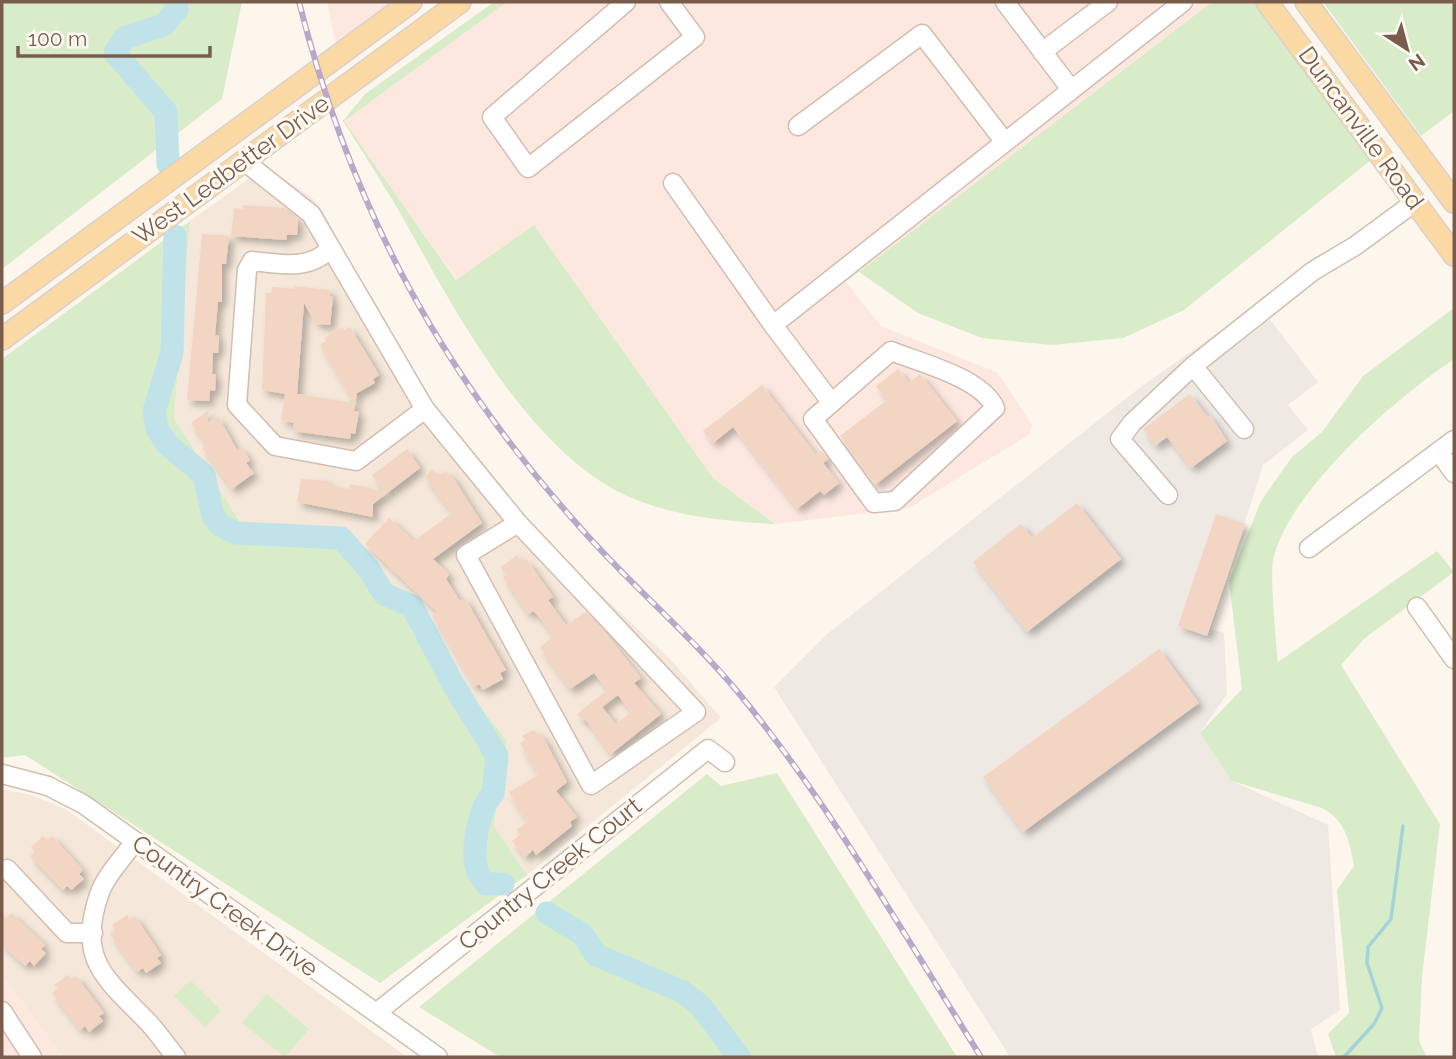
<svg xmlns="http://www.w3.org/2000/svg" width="1456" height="1059" viewBox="0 0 1456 1059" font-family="Raleway,sans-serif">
  <defs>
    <filter id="shadow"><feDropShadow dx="5" dy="5" stdDeviation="3.5" flood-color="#0004"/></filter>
  </defs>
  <rect width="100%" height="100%" fill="#fdf6ec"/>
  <!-- residential -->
  <path fill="#f5e8da" d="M265,167l46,30 12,14 42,81 66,109 96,125 144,134 50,58 -194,157 -33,-49 13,-85 -96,-123 -66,-85 -104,-10 -67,-104 16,-198z
    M2,789l29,6 36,15 340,247h-344l-61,-82z"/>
  <!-- commercial -->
  <path fill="#fde8e0" d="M327,2h73l-63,46z
    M507,2h705l-366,280 35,44 117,47 34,52 -2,9 -121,74 -134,16 -62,-46 -179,-253 -77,55 -114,-159z
    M2,974l61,83h-61z"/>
  <!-- industrial -->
  <path fill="#efe9e4" d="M1258,304l60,78 -30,23 20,25 -45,35 -52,164 13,4 3,61 -27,39 32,48 96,44 12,185 -29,19 7,28h-308l-236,-370 52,-52 312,-246z"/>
  <!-- green -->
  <path fill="#d8ecc9" d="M2,2h240l-20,97 -220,170z
    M494,2h13l-163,119 112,159 78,-55 179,253 62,46c-54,-3 -111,-8 -160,-34 -95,-52 -164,-187 -216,-279 -18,-30 -37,-60 -56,-90l22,-27z
    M1212,2h53l106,158 -187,150 -61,28 -71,7 -70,-7 -64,-25 -59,-41z
    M1323,2h131v109l-33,25z
    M190,221l-16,198 67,104 104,10 162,208 -13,85 33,49 -147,108 -355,-228 -23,3v-399z
    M1454,308v51c-57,38 -166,132 -181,201 -3,14 3,85 5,102l159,-111 17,21 -89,66 -24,27 99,159 -18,153 -3,64 8,16h-91l-8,-23 21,-21 -12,-123 17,-24c-5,-26 -8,-45 -32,-58l-90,-27 -32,-48 42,-44 -13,-108 32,-80 31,-44 30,-25 41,-56z
    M777,773l180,284h-457l-81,-50 288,-233 14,12z
    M190,980l31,30 -16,17 -31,-31z
    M267,994l42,35 -24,28 -43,-34z"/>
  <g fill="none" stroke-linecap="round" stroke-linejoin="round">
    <!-- stream -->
    <path stroke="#a5d3da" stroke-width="3.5" d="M1344,1057l30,-33 8,-16 -15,-45 1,-16 23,-28 12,-93"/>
    <!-- river -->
    <path stroke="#bfe3e8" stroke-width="23" d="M168,164l-2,-52 -51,-59 9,-15 40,-13 13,-16 -1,-7
      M175,236l-3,117 -18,58 3,18 10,15 37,31 9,41 7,9 16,8 105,5 27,30 16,26 28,12 41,78 44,72 -4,38c-14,13 -22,56 -16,75 1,5 6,10 9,15h17
      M547,913l35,21 14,21 85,36 19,14 39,52"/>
  </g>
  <!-- building -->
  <path fill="#f3d5c3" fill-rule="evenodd" filter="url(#shadow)" d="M243,205l42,3 3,6 10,4 -1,17h-10l-1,5 -55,-4 3,-28 9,1z
    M202,234l27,2 -3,28h-4v38h-4l-3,33 4,1 -1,17h-5l-1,21h4l-1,17 -5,-1 -1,11 -22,-1z
    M294,286l36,4 -1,6 4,1 -3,28 -14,-1 -12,-21 -7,91 57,9 -34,-58 6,-4 -2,-3 19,-11 1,3 6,-3 29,48 -6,4 2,4 -18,10 -3,18 5,1 -4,22 -4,-1 -1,6 -57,-8 1,-8 -13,-3 4,-26 -23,-4 4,-97h6v-6l24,2z
    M898,369l11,14 11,-9 37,47 -82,64 -35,-49 47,-36 -11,-14z
    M762,385l54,70 6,-4 6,8 -5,4 16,20 -15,12 -4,-4 -23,18 -64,-82 -20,16 -10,-12z
    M1190,394l18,23 2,-2 17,26 -36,27 -24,-31 -12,9 -12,-17z
    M209,410l-2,13 11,-7 19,34 4,-3 9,13 -4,3 8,10 -22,16 -30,-41 5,-3 -16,-22z
    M407,449l13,19 -47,36v13l-76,-15 4,-23 28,2 -1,4 21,4 1,-5 34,7 -12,-16z
    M432,469l6,8 8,-6 8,8 28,44 -49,36 16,15 -3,5 14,22 5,-3 41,72 -6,3 3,6 -20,11 -4,-6 -5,3 -42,-72 5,-3 -72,-68 24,-26 25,23 38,-28 -27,-36z
    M1077,503l44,56 -94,73 -54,-70 48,-38 11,14z
    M1216,514l29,10 -38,112 -29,-10z
    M517,555l6,8 4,-3 26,37 -5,3 18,25 20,-13 16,16 39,50 -7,5 27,31 -50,40 -26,-35 -2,2 -6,-7 30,-24 -13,-17 -24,16 -30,-41 13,-12 -13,-18 -7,-7 -5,3 -25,-37 4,-2 -6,-8zM618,695l13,17 -15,12 -14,-17z
    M1159,649l40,54 -176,129 -40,-55z
    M533,730l10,7 24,45 -11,9 21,26 -7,5 2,4 -36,29 -3,-5 -8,7 -13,-16 8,-6 -4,-5 11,-8 -18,-30 29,-17 -18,-32 5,-3 -3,-4z
    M43,836l4,4 5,-4 31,34 -4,4 5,5 -13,11 -4,-4 -4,4 -33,-34 5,-4 -4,-5z
    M2,913l4,5 5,-5 34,32 -4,4 5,4 -12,13 -4,-5 -5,5 -23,-22z
    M127,915l3,5 5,-4 26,39 -4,3 4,5 -15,10 -3,-5 -6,4 -27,-38 5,-4 -3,-5z
    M68,975l3,4 5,-3 28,37 -5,3 4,5 -14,11 -4,-6 -5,4 -28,-37 6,-4 -4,-4z"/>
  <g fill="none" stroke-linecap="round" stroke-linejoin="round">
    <!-- minor casing -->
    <g stroke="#d1beb0" stroke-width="21">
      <path id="minor" d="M626,2l-134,115 36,51 167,-131 -26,-35
        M1005,2l65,86
        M1042,52l66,-50
        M798,126l124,-92 82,107
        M244,161l67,53 114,195 93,114 178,189 -105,73 -125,-230 52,-32
        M673,183l100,142
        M331,248c-22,23 -49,16 -79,13l-5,9 -10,135 38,41 81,15 69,-52
        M891,351c30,12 91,27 104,57l-100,93 -21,2 -61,-84z
        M831,402l-58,-77 410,-323
        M1244,429l-51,-63 120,-95 42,-25 60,-44
        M1439,452l15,21
        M1168,495l-48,-56 12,-16 61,-57
        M1309,548l145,-108
        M1417,607l37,52
        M2,774l46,12 35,18 355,253
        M135,841c-11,16 -30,35 -36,54 -22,64 6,83 47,125 11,11 20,25 30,37
        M7,869l60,64h26
        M2,1011l30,46
        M376,1013l332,-264 17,13"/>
    </g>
    <!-- major casing -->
    <g stroke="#dad1cd" stroke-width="24">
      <path id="major" d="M1267,2l187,253
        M1306,2l148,200
        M2,303l409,-301
        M2,339l458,-337"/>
    </g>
    <!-- minor -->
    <use href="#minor" stroke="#fff" stroke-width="18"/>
    <!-- major -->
    <use href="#major" stroke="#fbd9a5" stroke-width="21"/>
    <!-- rail casing -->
    <g stroke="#b9a8c9" stroke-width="6">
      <path id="rail" d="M299,2c52,204 139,366 279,523 50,58 110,107 159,166 93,113 166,242 244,366"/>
    </g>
    <!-- rail -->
    <use href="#rail" stroke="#fffaf3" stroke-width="3.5" stroke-dasharray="10" stroke-linecap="butt"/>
  </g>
  <g text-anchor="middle" stroke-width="6" stroke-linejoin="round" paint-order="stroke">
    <!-- street labels -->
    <g font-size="24" fill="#7a5c4d" stroke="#fffaf3">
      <text transform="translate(1361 128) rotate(54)" y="8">Duncanville Road</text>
      <text transform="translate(231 170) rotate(-36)" y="8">West Ledbetter Drive</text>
      <text transform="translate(550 874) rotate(-39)" y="8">Country Creek Court</text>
      <text transform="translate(225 906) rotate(36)" y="8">Country Creek Drive</text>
    </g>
  </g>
  <!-- border -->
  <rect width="1456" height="1059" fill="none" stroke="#7a5c4d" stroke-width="7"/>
  <!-- north arrow -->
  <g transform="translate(1407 49) rotate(144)" stroke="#fffaf3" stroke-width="5" paint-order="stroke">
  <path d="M0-5L12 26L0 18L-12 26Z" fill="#7a5c4d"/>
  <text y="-10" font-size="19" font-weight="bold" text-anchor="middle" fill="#7a5c4d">N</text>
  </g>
  <!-- scale -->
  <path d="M18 46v10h192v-10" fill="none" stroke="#7a5c4d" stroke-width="3.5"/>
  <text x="28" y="46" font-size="21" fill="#7a5c4d" stroke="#fffaf3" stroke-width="5" paint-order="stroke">100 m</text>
</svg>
